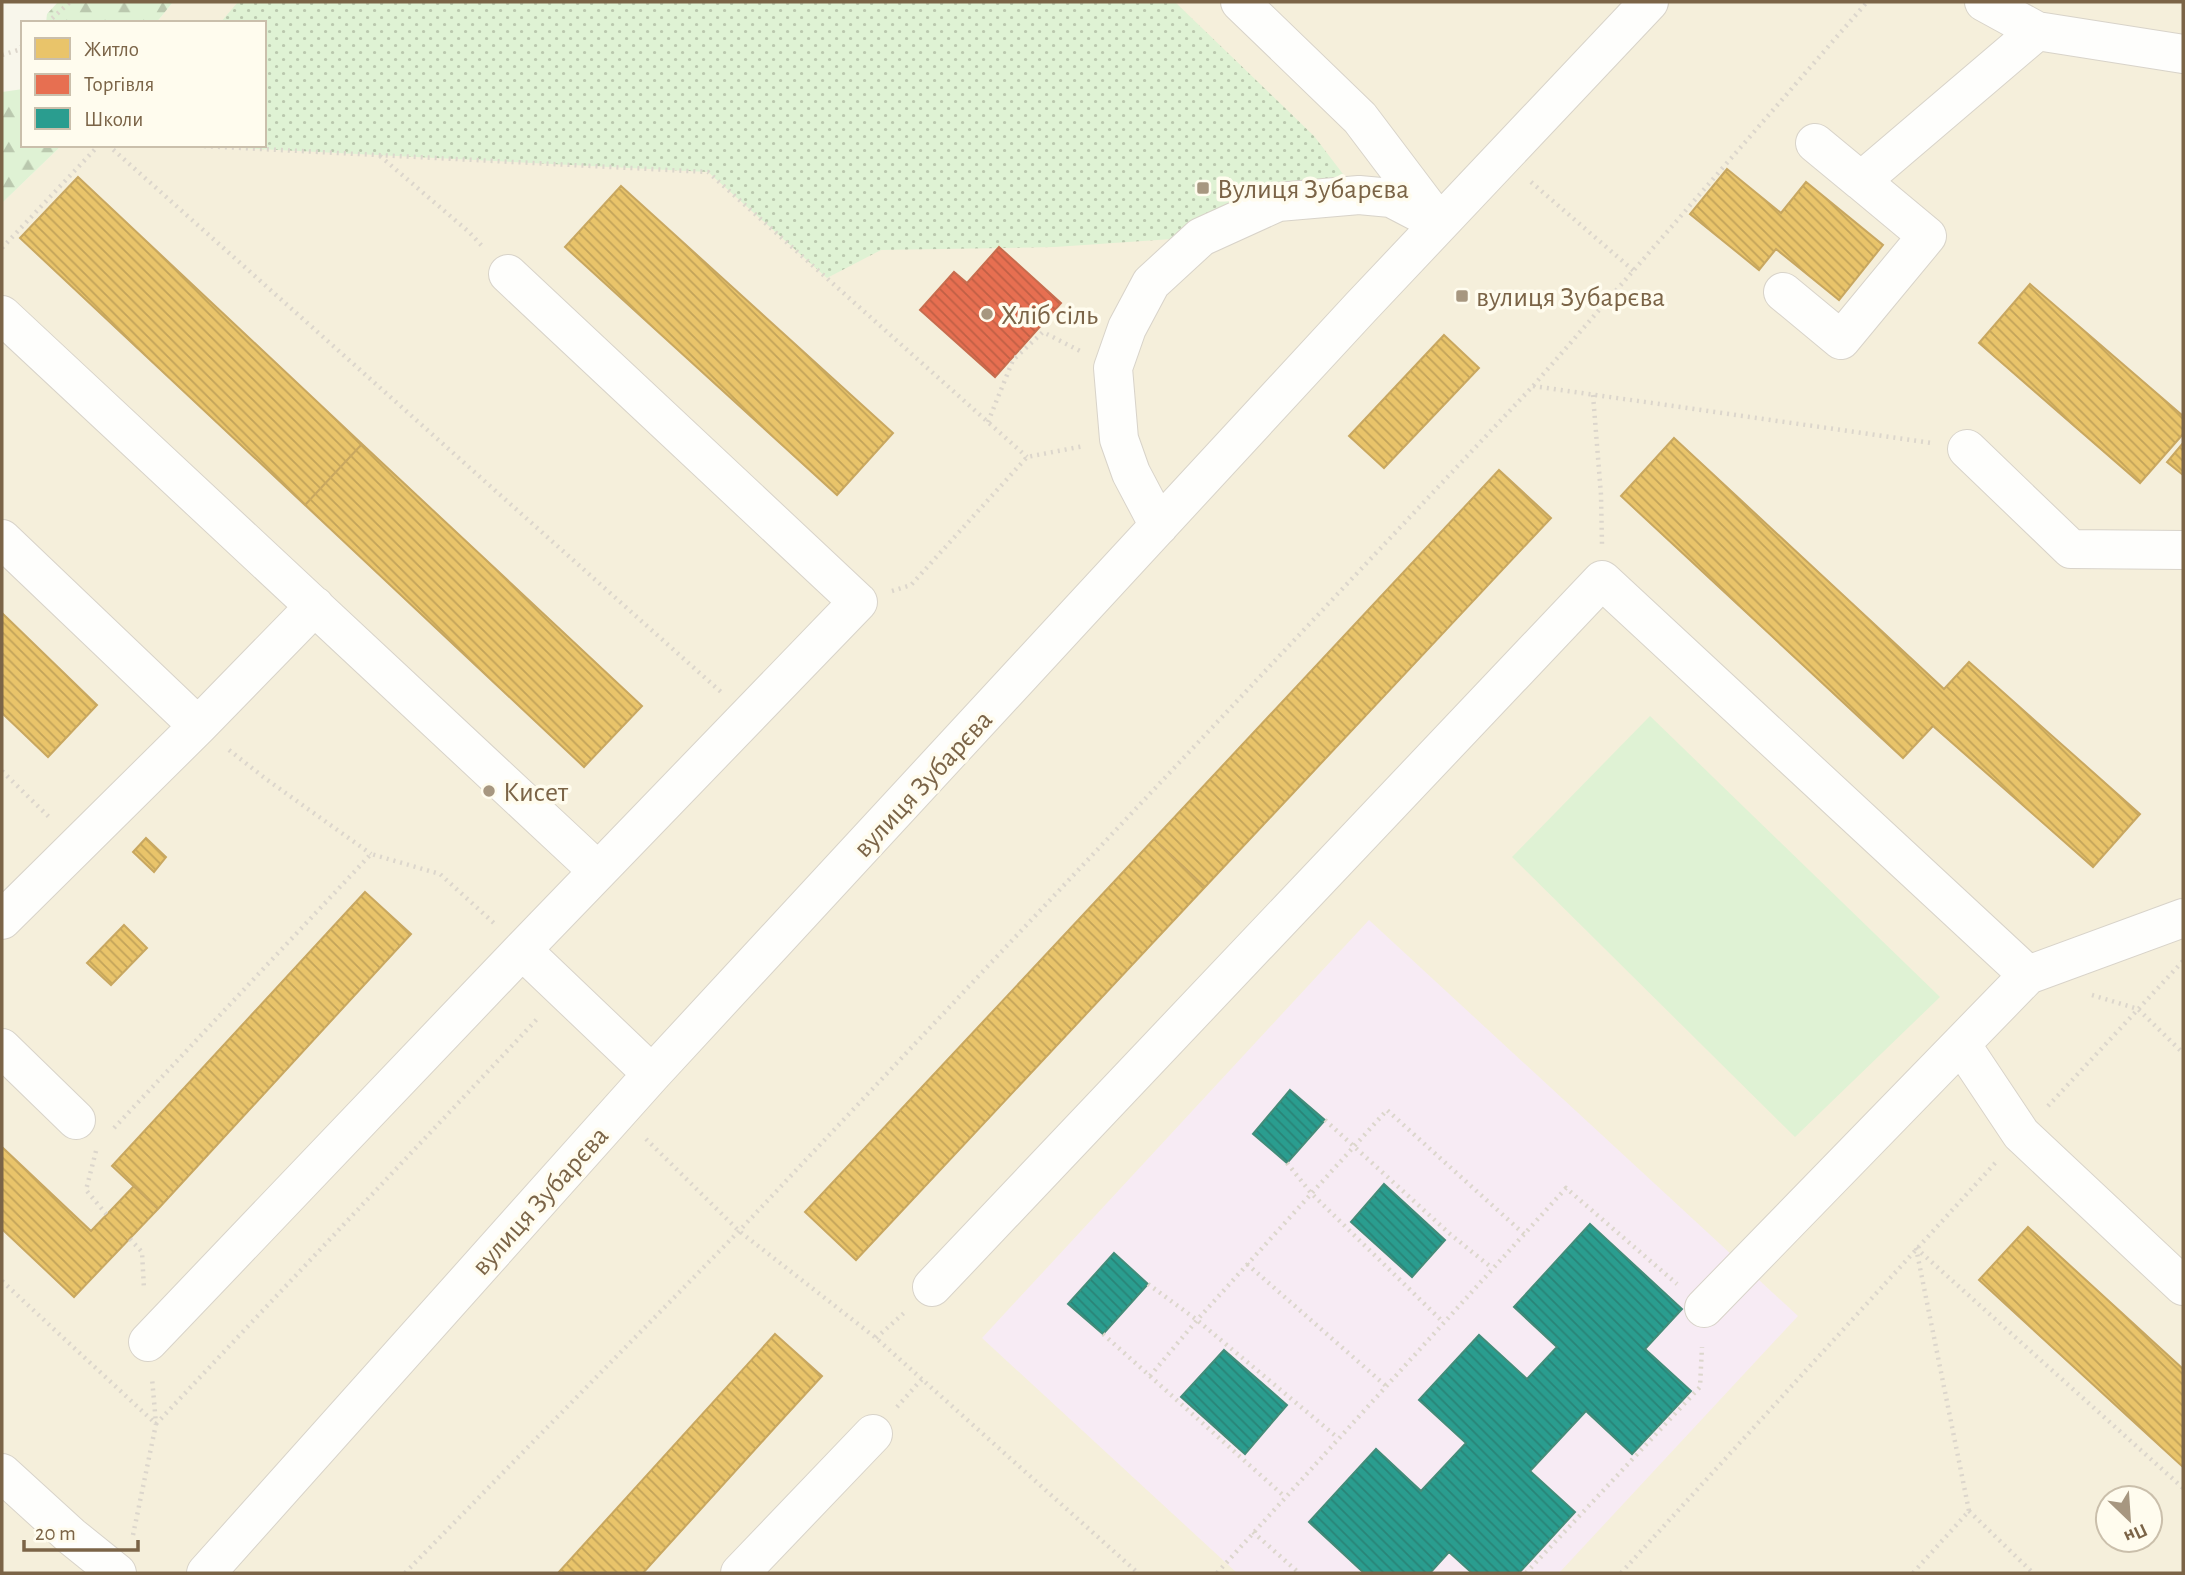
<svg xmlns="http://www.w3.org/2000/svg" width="2185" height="1575" viewBox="0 0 2185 1575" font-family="'Alegreya Sans',sans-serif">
  <defs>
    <pattern id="grass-dots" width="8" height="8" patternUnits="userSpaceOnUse" patternTransform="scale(1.75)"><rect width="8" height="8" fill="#dff2d4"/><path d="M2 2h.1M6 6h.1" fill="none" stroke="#bac8ae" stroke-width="1.8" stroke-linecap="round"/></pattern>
    <pattern id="forest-firs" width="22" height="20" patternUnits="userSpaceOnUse" patternTransform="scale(1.75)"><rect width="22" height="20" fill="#dff2d4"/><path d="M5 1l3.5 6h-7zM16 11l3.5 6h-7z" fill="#bac8ae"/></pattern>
    <pattern id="homes-back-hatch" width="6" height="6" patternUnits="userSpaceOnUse" patternTransform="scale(1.75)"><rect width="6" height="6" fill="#e9c46a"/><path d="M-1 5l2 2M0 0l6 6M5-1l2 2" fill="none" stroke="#c2a359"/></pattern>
    <pattern id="shops-back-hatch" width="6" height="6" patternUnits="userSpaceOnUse" patternTransform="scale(1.75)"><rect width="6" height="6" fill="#e76f51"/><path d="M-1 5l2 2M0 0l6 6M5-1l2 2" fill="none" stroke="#c05f45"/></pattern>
    <pattern id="schools-back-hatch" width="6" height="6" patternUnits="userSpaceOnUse" patternTransform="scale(1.75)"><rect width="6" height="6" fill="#2a9d8f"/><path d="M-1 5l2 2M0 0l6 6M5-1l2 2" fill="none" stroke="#298477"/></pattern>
  </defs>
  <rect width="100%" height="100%" fill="#f8f6eb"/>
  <!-- residential -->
  <path fill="#f5efdb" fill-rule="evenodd" d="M173,2h2010v1571h-2181v-1370l60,-58h202v-122h-108zM2108,1498h42v42h-42z"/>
  <!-- education -->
  <path fill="#f7ebf4" d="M1369,920l429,396 -239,257h-322l-255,-235z"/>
  <!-- grass -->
  <path fill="url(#grass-dots)" d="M238,2h937l139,134 45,59 -158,42 -146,10 -174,3 -54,28 -119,-106 -525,-27h81v-122h-44z"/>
  <!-- forest -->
  <path fill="url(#forest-firs)" d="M58,2h115l-17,21h-110l1,-9z
    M23,89v56h39l-60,58v-111z"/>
  <!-- park -->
  <path fill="#dff2d4" d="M1650,716l290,281 -145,140 -283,-280z"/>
  <!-- homes -->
  <path fill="url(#homes-back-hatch)" stroke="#c8a760" stroke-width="2" d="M1727,169l54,44 25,-31 77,63 -44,55 -63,-51 -17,21 -69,-56z
    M78,177l284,267 -57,61 -285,-267z
    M621,186l272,247 -56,62 -272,-248z
    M2030,284l153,132v18l-43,49 -161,-140z
    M1444,335l35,33 -95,100 -35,-32z
    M1674,438l270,251 25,-27 171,152 -47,53 -160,-141 -30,32 -282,-262z
    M2183,443v32l-16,-13z
    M362,444l280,262 -58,61 -279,-262z
    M1499,470l52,48 -346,369 -51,-48z
    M2,613l95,92 -49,52 -46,-44z
    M146,838l20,19 -12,15 -21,-20z
    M1154,839l51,48 -349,373 -51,-48z
    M365,892l46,42 -253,275 -46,-43z
    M124,925l23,23 -36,37 -24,-22z
    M2,1147l89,84 43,-45 24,23 -84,88 -72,-68z
    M2028,1227l155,142v98l-204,-187z
    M775,1334l47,42 -44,48 -135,149h-85z"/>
  <!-- shops -->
  <path fill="url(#shops-back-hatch)" stroke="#c76c4e" stroke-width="2" d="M999,247l62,56 -66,74 -75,-67 34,-38 13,11z"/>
  <!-- schools -->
  <path fill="url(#schools-back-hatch)" stroke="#428c79" stroke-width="2" d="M1290,1090l35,30 -38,43 -34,-29z
    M1384,1184l61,56 -33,37 -61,-55z
    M1590,1224l92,85 -37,40 46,42 -59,63 -46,-43 -56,60 45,41 -56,61h-47l-23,-21 -19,21h-66l-55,-51 67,-73 45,42 45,-48 -47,-43 60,-65 48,44 30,-32 -43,-40z
    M1114,1253l34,31 -45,50 -35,-30z
    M1224,1350l63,55 -42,49 -64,-57z"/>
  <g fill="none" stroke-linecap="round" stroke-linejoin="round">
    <!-- minor casing -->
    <g stroke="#d8d3c9" stroke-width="40">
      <path id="minor" d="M1240,2l120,116 74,98
        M1984,2l53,29 146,23
        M1815,143l46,38
        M1783,292l58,48 86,-104 -66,-55 176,-150
        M2,315l596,556
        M1967,449l104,100 112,1
        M1159,526l-28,-53 -12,-34 -6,-71 14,-40 24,-45 50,-46 77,-35 81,-7 32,3 48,25
        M2,539l196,187 117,-120
        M2,920l196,-194
        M522,950l130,124
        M1961,1044l60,90 162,152
        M2,1048l74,72
        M932,1287l670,-707 426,395
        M1704,1308l324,-333 155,-57
        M148,1342l374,-392 336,-348 -350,-328
        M2,1473l69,63 46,37
        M206,1573l446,-499 708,-766 289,-306
        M740,1573l133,-139"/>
    </g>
    <!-- path -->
    <path stroke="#dcd6cc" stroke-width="4.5" stroke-dasharray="2 5" stroke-linecap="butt" d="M47,23l23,-21
      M2,55l16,-5 5,-5
      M108,145l613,547
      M183,145l525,27 319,285
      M380,156l89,76 14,15
      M1531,182l103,89
      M2,248l97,-103
      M1533,386l399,57
      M1593,395l8,100 1,50
      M988,422l25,-62 30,-28 37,19
      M892,591l19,-6 116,-128 57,-11
      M229,750l37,29 105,75
      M2,771l48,47
      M2092,995l46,14 45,44
      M2048,1106l135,-145
      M1325,1120l125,114 42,34
      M114,1128l257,-274 69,20 56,51
      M646,1139l93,92 137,107 262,235
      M96,1151l-10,39 21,25
      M1287,1163l24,30 132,129
      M130,1239l12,13 2,37
      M1916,1248l267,240
      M1247,1264l139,122
      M2,1281l153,142
      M1148,1284l49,36 141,118
      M1103,1334l182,163
      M876,1338l29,-26
      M1150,1376l47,-56 190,-210 137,124
      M897,1407l25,-28
      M156,1424l383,-407
      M1969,1511l64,62
      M1253,1532l46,41
      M133,1535l23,-111 -4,-46
      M405,1573l334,-342 794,-845 334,-384
      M1217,1573l349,-385 111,96
      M1526,1573l174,-186 2,-40
      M1621,1573l376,-412
      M1913,1573l56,-62 -53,-263"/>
    <!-- minor -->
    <use href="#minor" stroke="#fefefc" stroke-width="38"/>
  </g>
  <!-- markers -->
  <g fill="#a79780" stroke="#fffcee" stroke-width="2.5">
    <rect x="1196" y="181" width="14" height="14" rx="3.5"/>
    <rect x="1455" y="289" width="14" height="14" rx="3.5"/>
    <circle cx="987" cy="314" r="7"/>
    <circle cx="489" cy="791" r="7"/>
  </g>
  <g text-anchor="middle" stroke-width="7" stroke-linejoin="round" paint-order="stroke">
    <!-- poi labels -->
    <g font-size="28" fill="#7b6447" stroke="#fffcee" text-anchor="start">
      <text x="1217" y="198">Вулиця Зубарєва</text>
      <text x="1476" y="306">вулиця Зубарєва</text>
      <text x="1001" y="324">Хліб сіль</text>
      <text x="503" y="801">Кисет</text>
    </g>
    <!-- street labels -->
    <g font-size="28" fill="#7b6447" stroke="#fffcee">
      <text transform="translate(922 783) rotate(-47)" y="10">вулиця Зубарєва</text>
      <text transform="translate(539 1200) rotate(-48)" y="10">вулиця Зубарєва</text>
    </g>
  </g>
  <!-- border -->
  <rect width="2185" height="1575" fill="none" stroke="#7b6447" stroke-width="7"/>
  <!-- legend -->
  <rect x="21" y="21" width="245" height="126" fill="#fffcee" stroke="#cabfab" stroke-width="2"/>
  <rect x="35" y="38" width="35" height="21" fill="#e9c46a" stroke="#cabfab" stroke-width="2"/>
  <text x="84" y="56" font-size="21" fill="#7b6447">Житло</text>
  <rect x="35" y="74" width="35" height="21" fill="#e76f51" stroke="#cabfab" stroke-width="2"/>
  <text x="84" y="91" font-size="21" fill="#7b6447">Торгівля</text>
  <rect x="35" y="108" width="35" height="21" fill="#2a9d8f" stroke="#cabfab" stroke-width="2"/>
  <text x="84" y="126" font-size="21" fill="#7b6447">Школи</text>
  <!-- north arrow -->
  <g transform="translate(2129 1519) rotate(155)"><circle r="33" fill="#fffcee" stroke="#cabfab" stroke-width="2"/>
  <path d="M0-5L12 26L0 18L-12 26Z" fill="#a79780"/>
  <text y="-10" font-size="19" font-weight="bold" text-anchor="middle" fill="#7b6447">Пн</text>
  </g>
  <!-- scale -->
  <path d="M24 1540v10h114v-10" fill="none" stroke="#7b6447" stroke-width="3.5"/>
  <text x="35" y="1540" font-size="21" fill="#7b6447" stroke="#fffcee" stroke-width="5" paint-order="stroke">20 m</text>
</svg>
